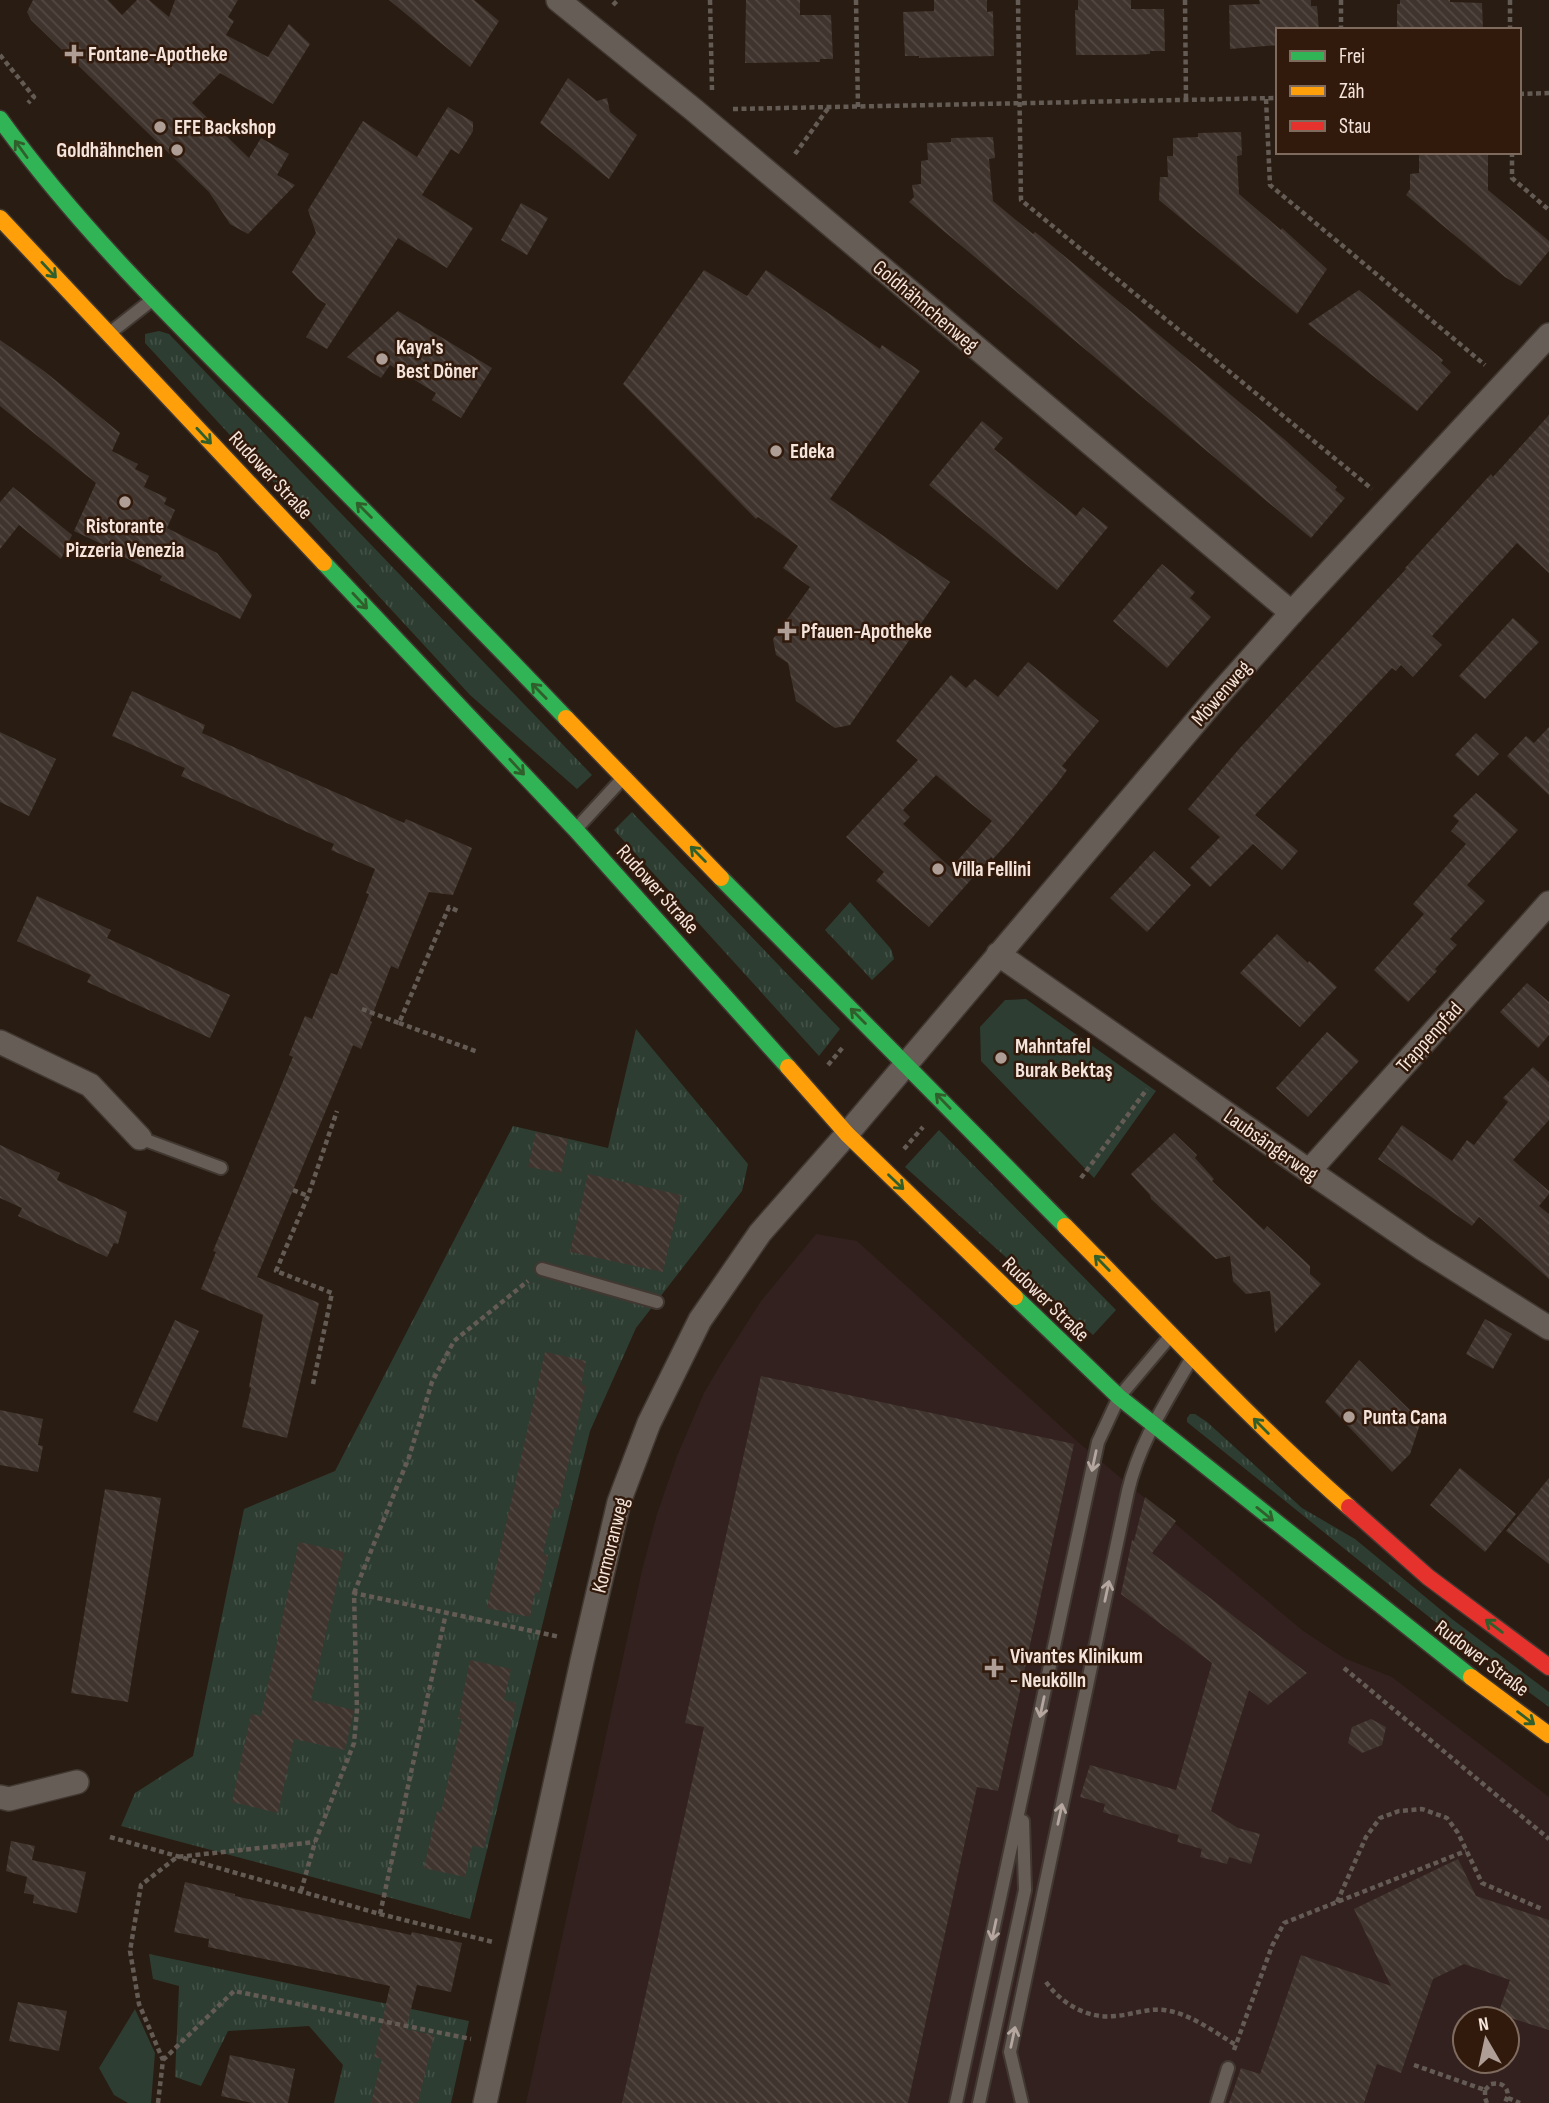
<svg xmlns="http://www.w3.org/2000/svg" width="1549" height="2103" viewBox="0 0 1549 2103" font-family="'Sofia Sans Condensed',sans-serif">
  <defs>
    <pattern id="grass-tufts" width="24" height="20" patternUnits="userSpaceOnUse" patternTransform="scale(1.75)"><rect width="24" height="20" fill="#2d3d32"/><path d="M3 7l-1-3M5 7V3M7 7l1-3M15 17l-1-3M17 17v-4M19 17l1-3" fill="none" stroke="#425045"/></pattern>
    <pattern id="building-back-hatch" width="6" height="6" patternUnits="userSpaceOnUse" patternTransform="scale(1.75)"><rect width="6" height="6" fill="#40342e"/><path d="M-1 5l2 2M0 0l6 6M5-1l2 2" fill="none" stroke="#534842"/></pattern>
  </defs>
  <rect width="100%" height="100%" fill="#291c13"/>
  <!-- medical -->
  <path fill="#33211f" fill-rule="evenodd" d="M816,1234l41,7 221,201 224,188 42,28 48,19 157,120v306h-1023l116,-533 15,-56 20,-58 27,-63 18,-31 39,-61zM1465,2019h42v42h-42z"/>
  <!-- grass -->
  <path fill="url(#grass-tufts)" d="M159,331l10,3 423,441 -15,14 -107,-94 -325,-352v-9z
    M632,812l208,217 -21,27 -205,-226z
    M850,902l41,47 3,10 -22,21 -47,-50z
    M636,1029l112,135 -6,27 -106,137 -46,103 -120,488 -349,-93 14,-33 58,-37 51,-247 91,-38 178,-345 95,22z
    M939,1130l177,180 -23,25 -188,-168z
    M1190,1414h5l12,8 95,86 53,31 97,80 97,73v15l-105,-78 -257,-207v-4z
    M149,1954l320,67 -18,82h-117l9,-38 -34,-39 -81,5 -27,55 -26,-9 4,-91 -26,-7z"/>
  <!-- park -->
  <path fill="#2d3d32" d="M1026,999l130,92 -62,87 -113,-117 -1,-34 25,-27z
    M135,2009l20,44 -4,50h-23l-14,-8 -15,-27z"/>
  <!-- building -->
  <path fill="url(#building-back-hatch)" fill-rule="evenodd" d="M33,0h75l14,15 15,-15h12l20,17 6,-17h63l-10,17 6,4 -8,14 42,22 21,-33 21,20 -37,60 -53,-31 -28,30 57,55 12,-20 28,16 -12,21 18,10 -47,49 -18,-10 -21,-32 -178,-172 -4,-8z
    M389,0h85l25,21 -29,46z
    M746,0h54v15h31l2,44h-13v3l-75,1z
    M934,0h53v12l6,-1 1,45 -75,2v-2h-14l-2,-44 31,-1z
    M1078,0h53v9h33l1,42h-15v3l-17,1h-57l-1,-45h3z
    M1259,0h52v6h6l2,24h-41v15l-48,4 -1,-44 31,-1z
    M1400,0h50v2l32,1 1,27h-86v-26h3z
    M568,78l29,23 10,-3 3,14 27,23 -28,44 -69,-56z
    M448,107l25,15v9l-14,23 -8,-5 -29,46 51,33 -26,40 -49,-30 -71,111 -21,-12 20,-33 -8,-5 -26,-27 24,-39 -8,-23 55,-89 54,36z
    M1241,132l1,23 -5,1 2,38 42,36 1,-2 45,41 -30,45 -138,-114 1,-23h8l-1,-21h6v-18l25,-1v-4z
    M993,137l2,21 -6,1 4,42 40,33 2,-2 10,8 240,200 52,47 -2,3 10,8 -34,40 -402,-336 5,-5 -2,-12 9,-1v-23l7,-1 -1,-17 24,-1v-4z
    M1419,152h69v38l61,51v10l-29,35 -15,-9 -99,-82 4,-6v-15l9,-1z
    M521,203l27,15 -21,37 -26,-15z
    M704,270l43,26 19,-26 114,79 2,-4 38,26 -90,128 120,83 -100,143 -15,3 -39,-27 -8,-38 -12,-8 -3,-16 37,-52 -27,-19 15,-22 -40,-29 -2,2 -133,-135z
    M1359,290l84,70 -2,3 10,9 -34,39 -109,-87z
    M398,311l94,57 -31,50 -29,-18 4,-7 -46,-28 -9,13 -34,-21z
    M0,340l44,31 76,62 -8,18 26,13 -3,5 14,7 -5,11 23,11 -3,6 11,6 -8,18 50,25 35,42 -12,24 -80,-39 2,-4 -42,-21 1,-2 -47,-22 22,-48 -96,-77z
    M1549,415v158l-32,-30 -85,93 10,9 -29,32 -12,-12 -5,6 -4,-3 -137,147 43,36 -16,19 -29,-26 -43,43 -20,-19 30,-31 -32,-28 51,-60 167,-180 -1,-1 86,-94 2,3z
    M982,421l21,17 -9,11 82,67 7,-9 25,20 -51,63 -128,-105z
    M13,487l59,48 -11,24 -42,-34 -19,24v-47z
    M1162,564l33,28 -5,6 21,19 -44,51 -54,-47z
    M1513,618l26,24 -54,57 -26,-23z
    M1028,662l71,59 -37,45 5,4 -11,15 -44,53 -19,21 -2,-2 -62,70 -53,-46 8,-9 -38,-35 72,-77 -22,-19 55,-66 15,13 9,-9 23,18zM936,775l56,46 -41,47 -48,-44 7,-7 -7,-7z
    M132,691l73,34 -3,8 202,90 2,-4 66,29 -19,47 -24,-3 -31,77 -7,-3 -21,55 2,1 -11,27 -8,-4 -96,232 62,26 -32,135 -45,-11 9,-39 -2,-1 14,-72 -62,-26 15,-37 -3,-1 80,-194 -4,-2 16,-39 7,3 19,-46 6,2 32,-81 -3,-1 9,-24 -44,-19 3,-6 -153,-68 4,-8 -73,-32z
    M1549,727v68l-42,-39 19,-20 8,7z
    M0,732l56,27 -27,57 -29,-14z
    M1476,733l23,21 -21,22 -23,-21z
    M1476,793l42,37 -51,55 18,16 -35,38 7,6 -22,24 2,2 -29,31 -34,-32 50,-56 -11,-10 53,-60 -15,-13 8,-10 -6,-5z
    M1154,851l37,34 -44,47 -37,-34z
    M37,896l74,34 -4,8 123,57 -20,43 -123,-56 4,-7 -74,-34z
    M1277,934l31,29 1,-2 28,26 -37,40 -60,-54z
    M1527,983l22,19v33l-11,13 -38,-36z
    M1327,1032l32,29 -51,56 -32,-29z
    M1533,1067l16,15v38l-36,40 36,31v3l-10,12 10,8v65l-70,-62 -7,9 -94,-67 24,-34 50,36 15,-21 7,5 34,-43 -5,-4z
    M536,1132l32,7 -7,34 -33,-6z
    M1174,1133l23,22 -2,3 19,21 -2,2 52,49 3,-4 43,40v8l11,10 -46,49 -5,-42 -24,3 -13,-13 -3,-25 -14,3 -65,-60 -1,-4 -19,-21z
    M0,1145l60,28 -3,7 70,32 -9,32 -4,-1 -7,14 -89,-41 4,-8 -22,-10z
    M588,1174l93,21 -18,77 -93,-20z
    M1485,1319l27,15 -19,35 -27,-15z
    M175,1320l24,11 -42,91 -24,-10z
    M545,1352l41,9 -5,24h5l-28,124 -4,-1 -6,23 -5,23 5,1 -9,38 -4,-1 -5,25 -43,-9z
    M1359,1360l62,61 -11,33 -18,18 -67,-70z
    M761,1376l313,68 -76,347 -21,-4 -69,316h-286l82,-376 -19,-4z
    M0,1410l43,9 -5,26 5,1 -5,26 -38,-7z
    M1460,1468l56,46 -31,38 -55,-47z
    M1549,1478v86l-43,-33z
    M105,1489l56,9 -33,204 -57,-9z
    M1145,1497l31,24 -24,32 155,120 -39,32 -19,-15 -38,121 27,17 22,6 -9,30 -22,-7 -2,7 -27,-7 2,-8 -25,-7 2,-7 -76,-23 2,-8 -25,-7 10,-32 86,25 36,-127 -91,-69 11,-54 2,1z
    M299,1542l45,10 -33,148 43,10 -9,40 -51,-11 -16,74 -46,-11 19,-88 10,2z
    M470,1660l41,9 -7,31 12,3 -32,145 -12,-2 -7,31 -41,-9 13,-57 4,1 21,-93h-4z
    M1371,1719l15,8 -4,18 -20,8 -14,-10 4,-16z
    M11,1841l24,5 -3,14 54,12 -9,41 -44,-10 1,-8 -10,-2 3,-16 -21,-6z
    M1458,1859l18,37 73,24v110l-51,-16 12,-34 -46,-16 -31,15 -32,94 -24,-9 -13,39h-135l12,-35 19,6 41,-119 90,31 -37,-77z
    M185,1882l50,12v2l176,39 1,-3 50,11 -11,49 -34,-7 -11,44 28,6 -16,68h-47l11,-44 -8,-2 16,-71 -182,-39 1,-8 -35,-7z
    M18,2002l49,9 -8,40 -50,-10z
    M230,2055l65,14 -7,34h-36l-31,-7z"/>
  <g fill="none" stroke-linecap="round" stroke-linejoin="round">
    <!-- lane casing -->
    <g stroke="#423832" stroke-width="16">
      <path id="lane" d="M111,332l41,-32
        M576,829l47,-51
        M140,1138l81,30
        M542,1269l115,33
        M956,2103l142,-661 21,-45 53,-63
        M979,2103l46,-213 -2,-69
        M1022,2103l-12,-51 118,-561c11,-48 39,-90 63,-132
        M1217,2103l11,-35"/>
    </g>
    <!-- street casing -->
    <g stroke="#423832" stroke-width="26">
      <path id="street" d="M558,0l136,110 598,503
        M998,954l311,217 114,78 126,79
        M0,1042l90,43 50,53
        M1309,1171l240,-268
        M0,1797l9,2 68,-17
        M485,2103l97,-442 37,-159 30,-79 51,-103 60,-87 87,-99 369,-436 80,-90 253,-273"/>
    </g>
    <!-- fast casing -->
    <g stroke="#423832" stroke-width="19">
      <path id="fast" d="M0,119c81,112 183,211 281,308 96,96 191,193 285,291
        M324,563l251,266 213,238
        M721,878l344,348
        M1015,1297l104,100 352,280"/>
    </g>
    <!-- slow casing -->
    <g stroke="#423832" stroke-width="19">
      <path id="slow" d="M0,218l324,345
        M566,718l155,160
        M788,1067l59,67 168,163
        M1065,1226c94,95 184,193 284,281
        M1471,1677l78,58"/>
    </g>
    <!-- jam casing -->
    <g stroke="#423832" stroke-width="19">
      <path id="jam" d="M1349,1507l79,70 121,90"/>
    </g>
    <!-- path -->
    <path stroke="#645b55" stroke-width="4.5" stroke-dasharray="5 3.5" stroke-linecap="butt" d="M710,0l2,90
      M856,0l2,107
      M1018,0l3,200 351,289
      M1185,0l1,100
      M1341,0v30
      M1510,0v30
      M613,5l5,-5
      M0,55l34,42 -6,6
      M1519,94l30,-1
      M1266,99l4,86 215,180
      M733,109l545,-11
      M1512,152v26l37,32
      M795,154l34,-47
      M362,1009l37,14 50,-116 9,4
      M399,1023l79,29
      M828,1065l16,-19
      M904,1149l19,-22
      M1081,1178l66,-89
      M293,1190l15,6
      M313,1384l19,-91 -56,-22 32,-75 29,-85
      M354,1593l55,-136 23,-75 22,-41 74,-60
      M1344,1668l205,171
      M110,1837l270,77 113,28
      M301,1891l14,-49 39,-99 3,-33 -3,-117 206,44
      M1337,1902l29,-65 14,-19 19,-7 23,-2 25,9 11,15 24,50 60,26
      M380,1914l66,-301
      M1046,1982c16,22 41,37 69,34 17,-1 32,-8 49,-6 26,3 50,22 72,35
      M1234,2050l38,-104 12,-23 182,-72
      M163,2060l71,-69 237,48
      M1414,2065l71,25
      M1485,2090l6,-6c9,-2 16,1 17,11l-3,8
      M1485,2090v8l2,5
      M1508,2098l12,5
      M158,2103l5,-43 -24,-56 -9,-53 11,-66 36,-28 138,-15"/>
    <!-- lane -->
    <use href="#lane" stroke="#675d57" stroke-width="12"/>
    <!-- street -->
    <use href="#street" stroke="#675d57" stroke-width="23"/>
    <!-- fast -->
    <use href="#fast" stroke="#30b455" stroke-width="16"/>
    <!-- slow -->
    <use href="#slow" stroke="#ff9f0a" stroke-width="16"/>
    <!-- jam -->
    <use href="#jam" stroke="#e5322d" stroke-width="16"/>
  </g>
  <!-- one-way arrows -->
  <defs><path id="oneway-shaft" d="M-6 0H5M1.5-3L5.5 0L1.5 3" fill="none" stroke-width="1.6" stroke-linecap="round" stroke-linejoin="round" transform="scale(1.75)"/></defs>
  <g stroke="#315f2c">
    <use href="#oneway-shaft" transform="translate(21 149) rotate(-126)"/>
    <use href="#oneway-shaft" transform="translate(49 270) rotate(47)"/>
    <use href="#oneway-shaft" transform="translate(204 436) rotate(47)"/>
    <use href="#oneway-shaft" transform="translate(364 510) rotate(-135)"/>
    <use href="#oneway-shaft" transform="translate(360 601) rotate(47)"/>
    <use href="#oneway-shaft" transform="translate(539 691) rotate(-134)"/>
    <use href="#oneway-shaft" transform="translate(517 767) rotate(47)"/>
    <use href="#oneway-shaft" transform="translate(698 854) rotate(-135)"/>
    <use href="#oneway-shaft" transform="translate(858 1016) rotate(-135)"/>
    <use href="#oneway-shaft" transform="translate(943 1101) rotate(-134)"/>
    <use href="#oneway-shaft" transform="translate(896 1182) rotate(44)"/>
    <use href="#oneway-shaft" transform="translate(1102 1263) rotate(-134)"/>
    <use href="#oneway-shaft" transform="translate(1261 1426) rotate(-135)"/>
    <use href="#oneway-shaft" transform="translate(1265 1514) rotate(39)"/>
    <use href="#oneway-shaft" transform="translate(1494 1626) rotate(-143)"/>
    <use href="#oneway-shaft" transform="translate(1526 1718) rotate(37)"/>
  </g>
  <g stroke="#b5a7a0">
    <use href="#oneway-shaft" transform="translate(1094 1461) rotate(102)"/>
    <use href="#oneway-shaft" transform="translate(1107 1591) rotate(-78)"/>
    <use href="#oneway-shaft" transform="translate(1042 1707) rotate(102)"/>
    <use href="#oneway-shaft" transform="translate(1060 1814) rotate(-78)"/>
    <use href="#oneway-shaft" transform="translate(994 1930) rotate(102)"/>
    <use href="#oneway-shaft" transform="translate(1013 2037) rotate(-78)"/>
  </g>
  <!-- markers -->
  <g fill="#ae9e95" stroke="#311a0b" stroke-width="2.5">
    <path d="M70.5 43.5h7v7h7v7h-7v7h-7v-7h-7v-7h7z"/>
    <circle cx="160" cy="127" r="7"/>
    <circle cx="177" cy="150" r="7"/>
    <circle cx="382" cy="359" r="7"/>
    <circle cx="776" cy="451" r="7"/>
    <circle cx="125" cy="502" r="7"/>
    <path d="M783.5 620.5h7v7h7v7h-7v7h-7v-7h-7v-7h7z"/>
    <circle cx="938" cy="869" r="7"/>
    <circle cx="1001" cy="1058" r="7"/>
    <circle cx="1349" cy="1417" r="7"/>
    <path d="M990.5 1657.5h7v7h7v7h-7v7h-7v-7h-7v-7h7z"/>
  </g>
  <g text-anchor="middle" stroke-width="5" stroke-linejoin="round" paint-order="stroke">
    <!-- poi labels -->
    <g font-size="21" font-weight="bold" fill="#f5e4db" stroke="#311a0b" text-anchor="start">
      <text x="88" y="61">Fontane-Apotheke</text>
      <text x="174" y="134">EFE Backshop</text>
      <text x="163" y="157" text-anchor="end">Goldhähnchen</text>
      <text x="396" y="354">Kaya's<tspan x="396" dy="24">Best Döner</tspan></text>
      <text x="790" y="458">Edeka</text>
      <text x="125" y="533" text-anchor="middle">Ristorante<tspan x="125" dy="24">Pizzeria Venezia</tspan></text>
      <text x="801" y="638">Pfauen-Apotheke</text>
      <text x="952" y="876">Villa Fellini</text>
      <text x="1015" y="1053">Mahntafel<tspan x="1015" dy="24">Burak Bektaş</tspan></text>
      <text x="1363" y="1424">Punta Cana</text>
      <text x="1010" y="1663">Vivantes Klinikum<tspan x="1010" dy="24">- Neukölln</tspan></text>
    </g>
    <!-- street labels -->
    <g font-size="21" fill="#f5e4db" stroke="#311a0b">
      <text transform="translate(926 306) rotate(40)" y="7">Goldhähnchenweg</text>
      <text transform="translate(271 475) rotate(47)" y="7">Rudower Straße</text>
      <text transform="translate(1221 693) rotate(-49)" y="7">Möwenweg</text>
      <text transform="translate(658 889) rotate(48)" y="7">Rudower Straße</text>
      <text transform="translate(1429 1037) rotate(-48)" y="7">Trappenpfad</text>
      <text transform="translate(1271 1145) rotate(35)" y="7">Laubsängerweg</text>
      <text transform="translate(1046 1299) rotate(44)" y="7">Rudower Straße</text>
      <text transform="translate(610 1545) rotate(-76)" y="7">Kormoranweg</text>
      <text transform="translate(1482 1658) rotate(37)" y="7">Rudower Straße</text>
    </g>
  </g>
  <!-- legend -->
  <rect x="1276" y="28" width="245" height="126" fill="#311a0b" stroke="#7f6b5e" stroke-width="2"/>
  <rect x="1290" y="51" width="35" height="10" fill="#30b455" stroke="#7f6b5e" stroke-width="2"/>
  <text x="1339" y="63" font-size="21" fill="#f5e4db">Frei</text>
  <rect x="1290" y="86" width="35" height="10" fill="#ff9f0a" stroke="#7f6b5e" stroke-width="2"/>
  <text x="1339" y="98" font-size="21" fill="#f5e4db">Zäh</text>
  <rect x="1290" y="121" width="35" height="10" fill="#e5322d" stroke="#7f6b5e" stroke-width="2"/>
  <text x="1339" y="133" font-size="21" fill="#f5e4db">Stau</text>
  <!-- north arrow -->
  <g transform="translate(1486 2040) rotate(351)"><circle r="33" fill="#311a0b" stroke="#7f6b5e" stroke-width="2"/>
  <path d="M0-5L12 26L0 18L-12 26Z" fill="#ae9e95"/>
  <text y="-10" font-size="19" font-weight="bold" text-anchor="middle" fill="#f5e4db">N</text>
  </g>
</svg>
